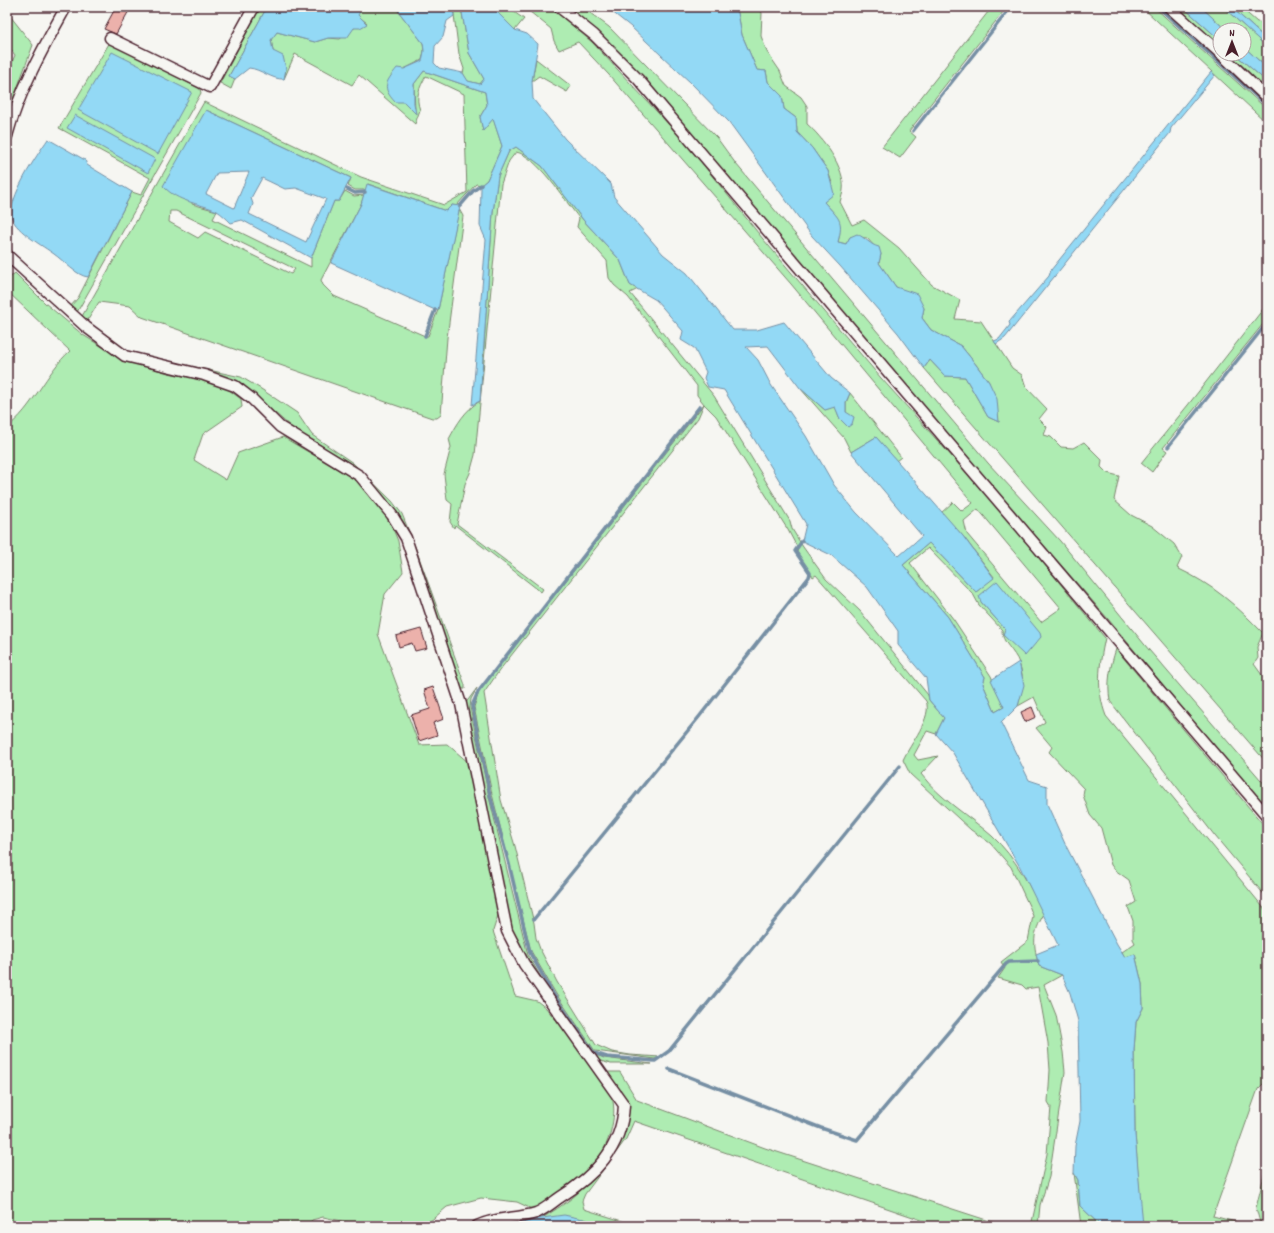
<svg xmlns="http://www.w3.org/2000/svg" width="1274" height="1233" viewBox="0 0 1274 1233" font-family="Dekko,sans-serif">
  <rect width="100%" height="100%" fill="#f6f6f2"/>
  <filter id="ink" filterUnits="userSpaceOnUse"><feTurbulence type="fractalNoise" baseFrequency=".025" numOctaves="2"/><feDisplacementMap in="SourceGraphic" scale="8" xChannelSelector="R" yChannelSelector="G"/><feConvolveMatrix kernelMatrix="1 2 1 2 8 2 1 2 1" color-interpolation-filters="sRGB"/></filter>
  <g filter="url(#ink)">
    <!-- green -->
    <path fill="#aeecb2" stroke="#7c866e" fill-rule="evenodd" d="M260,7h7l-38,69 6,3 -4,10 -11,-6z
      M363,7h32l28,36 1,8 -2,9 -18,9v33l11,11 -1,-29 10,-13 61,21 2,13 -7,12 3,14 10,-13 9,28 -15,34 -6,5 -5,-1 -20,22 -4,-1 -6,6 -78,-27 -2,6h-11l-7,-4 3,-8 -145,-68 -14,94 25,7 -4,8 98,48v-9l23,-57h5l6,-10 9,5 10,-1 -3,9 -40,76 2,5 11,11 91,40h3l10,-26 21,-101 4,7 -16,122 -6,77 -4,3h-5l-290,-101 -12,-11 -31,-4 -13,21 -5,-5 123,-216 157,75 83,28 23,-13 -3,-98 -38,-18c-7,12 -11,21 -6,34l-5,14 -56,-49 -7,10 -57,-31 -11,25 2,-10 -13,-18 -2,-12 6,-7 38,10 13,-4 12,1 14,-11 13,-5 -10,-8zM170,211h6l119,58 -4,5 -86,-42 -7,6 -29,-16z
      M453,7h8l8,46 15,26 -4,5 -13,-3 -4,-8 1,-4 -5,-15z
      M492,7h25l-3,5 10,7 -9,11z
      M524,7h26l42,35 93,100 78,97 118,139 111,123 113,137c-6,27 -9,52 1,78l161,196v168l-9,9 -45,127 38,10h-109l-7,-92 -1,-84 2,-28 7,-14 -1,-24 -7,-30 -10,4 -3,-6 13,-9 -2,-4v-18l-5,-14 8,-5 -7,-22 -14,-10 -4,-5 -10,-37 -11,-13 -7,-20 1,-6 -35,-37 3,-5 -16,-19 9,-6 -11,-25 -16,9c4,-15 7,-28 1,-43 -4,-12 -18,-21 -17,-33l-23,-25 -6,-11 -45,-46 -18,15 44,57 37,56 13,31 -9,5 -12,-28 2,-7 -37,-60 -45,-52 26,-22 47,49 18,-15 -31,-41 -22,-23 12,-11 9,9 11,-8 -182,-219 -182,-209 -31,-33 -19,8 -5,-9 -3,-12zM978,509l83,99 -20,14 -74,-88 -3,-13zM981,602l60,35 -36,-8z
      M565,7h17l27,20 108,111 19,26 252,299 72,78 89,109 118,137v22l-159,-190 -205,-236 -224,-264z
      M735,7h24l3,6 -1,23 6,16 13,19 6,15 15,11 6,9v18c15,13 39,44 36,66 0,3 -2,8 -3,12l12,23 12,-5 35,28 33,37 28,15 -5,19 26,2 31,47 10,7 4,12 21,22 -8,10 8,8 -3,8 7,2 10,10 12,1 11,-6 18,18 -1,7 6,6 12,3 -5,24 17,15 21,11 22,18 8,13 -5,11c35,16 59,37 86,65l-6,14 1,11 -4,6 13,18v81l-343,-395 6,-8 15,16 20,1 23,40 11,5 -10,-40 -15,-20 -13,-16 -30,-16 -9,-12 2,-10 -28,-21 -17,-24 2,-9 -14,-16 -17,-1 -4,7 -8,-2c5,-19 -1,-26 -14,-40l8,-19 -4,-12 -16,-23 -15,-16 -1,-14 -12,-9 -2,-13 -14,-14 -2,-11 -9,-1 -15,-35 -4,-22z
      M992,7h15l-98,124 7,6 -16,21 -18,-11z
      M1142,7h12l107,97 6,6v13z
      M1172,7h11l37,33v10z
      M1201,7h22l44,40v21l-23,-21v-17h-18z
      M1231,7h9l17,15 10,1v8l-4,5z
      M7,12l26,33 -26,71v-42l8,-19 -8,-10z
      M110,42l90,47 1,4 -125,221 -7,-6 9,-10 54,-106 9,3 9,-17 -91,-50z
      M1225,54h10l32,28v12z
      M536,59l35,27 -4,6 -28,-16 -7,5z
      M516,147l26,19 42,55 36,39 10,25 8,4 -8,4 84,103 76,125 2,8 11,18 23,32 34,32 68,84 1,5 15,18 -8,16 -9,-3 -13,24 4,5 20,-4 -17,18c20,26 47,41 71,62 24,22 38,50 52,78 -12,20 -11,30 -5,52l23,9 -18,10 12,30 7,37 2,20 -16,105 -9,28 -2,21h-7l16,-72 4,-47 -3,-5 2,-32 -2,-27 -10,-56 -12,2 -4,-4 -24,-7 7,-10 -4,-6 27,-21 5,-25 -3,-8 -19,-41 -21,-24 -19,-13 -61,-56 -7,-14c7,-16 30,-43 23,-59l-110,-126 -3,2 -16,-25 1,-3 -10,-19 -72,-114 -12,-12 -6,14 -199,253 -15,22 17,107 14,46 19,77 2,15 4,11 17,33 39,63 16,7 18,3 30,2 -5,2 -60,-8 -39,-57 -25,-43 -39,-157 -18,-87 5,-15 225,-288 -7,-9v-9l-69,-89 -14,-12 -5,-7 -2,-17 -30,-34 2,-9c-13,-16 -43,-63 -63,-66l-7,9 -8,23 -26,271 -5,18 -5,11 -8,40 86,65 -2,3 -86,-67 -1,3 -4,-6 2,-18 -5,-4 -3,-26 7,-27 -2,-8c8,-15 16,-29 31,-38l13,-189 5,-36 11,-25z
      M15,273l30,30 38,32 39,24 46,14 36,7 21,7 16,12 1,8 -39,27 -9,26 32,20 12,-27 45,-16 76,45 29,35 10,24 5,31 -18,22 -7,40 41,111 28,-1 22,19 30,149 -6,19 22,65 22,5 9,7c20,25 55,60 66,90 6,17 -4,50 -16,63 -18,19 -41,33 -62,49l-17,-8 -36,-4 -34,9 -19,16 -20,3h-42l-43,-9 -11,3 -4,6h-301v-799c25,-17 39,-55 63,-76l-63,-60v-11z
      M1267,304v15l-104,129 4,3 -15,21 -11,-9 47,-58z
      M149,357l92,20 20,12 36,24 15,22 41,28 39,38 10,13 14,35 49,136v4h-4l-47,-135 -34,-61 -81,-59 -57,-50 -18,-7z
      M800,388l25,22 10,-4 5,13 6,-6v-10l4,-10 51,64 -5,4 -20,-24 -25,15 -7,-14z
      M1116,649l151,180v69l-52,-62 -105,-135c-3,-18 0,-34 6,-52z
      M477,688l-6,11 -1,8 19,90 39,158 26,44 40,55 10,4 48,6h-41l-14,-4 -72,-99 -13,-33 -47,-224z
      M607,1072h13l17,28 128,48 240,78h-66l-305,-105 -8,18 -41,55 -3,7 2,8 54,17h-33l-22,-7 -41,-1c10,-6 21,-13 30,-20 21,-17 65,-66 55,-95 -2,-9 -15,-23 -20,-31z
      M1267,1163v58l-6,5 -5,-18z
      M1074,1173l4,7 2,26 21,20h-20z"/>
    <!-- water -->
    <path fill="#93d9f5" stroke="#768fa4" fill-rule="evenodd" d="M267,7h96l-5,8 9,9 -7,4h-6l-7,10h-19l-13,4 -38,-10 -6,8 2,11 10,5 3,13 -2,10c-12,1 -23,-10 -35,-11l-14,11 -6,-3z
      M395,7h58l1,9 -7,5 -4,16 -8,9 -1,17 5,5 24,5 5,8 12,3 4,-5 -15,-26 -8,-46h31l23,23 12,4 11,10 -6,37 1,18 32,40 46,45 3,13 49,57 24,19 46,57h24l27,-8 47,56 19,15 -4,9v10l8,5 -2,7 -4,3 -8,-8 -5,-12 -10,3 -25,-22 -32,-42 -22,1 12,13 13,25 35,51 28,49 22,27 43,44 23,-20 -71,-84 25,-15 87,99 31,42 -18,14 -47,-49 -26,22 45,52 37,60 -2,7 12,28 9,-5 -13,-27 28,-18 5,23 -6,21 -17,17 28,57 18,6v18l19,42 51,98 8,13 10,-3 7,30 1,24 -7,14 -2,28 1,84 8,92h-42l-21,-20 -2,-26 -4,-7 1,-27 5,-25 -2,-100 -8,-28 -8,-18 -23,-9 -3,-12 22,-9 -38,-78 -67,-114 -17,-19 8,-16 -15,-18 -3,-22 -28,-33v-14l-31,-44 -36,-32 -29,-14 4,-17 -82,-134 -16,-3 -4,-9 2,-6 -12,-24 -13,-8 2,-9 -27,-31 -26,-15 -10,-25 -36,-39 -42,-55 -26,-19 -7,4 -11,25 -5,36 -13,189 -8,4 14,-165 -6,-14 1,-37v-4l6,-5 15,-34 -9,-27 -10,12 -3,-14 7,-12 -2,-13 -61,-21 -10,13v19l2,11 -12,-12h-9c-14,-15 -9,-20 2,-34l7,1 18,-8 2,-10 -1,-8z
      M606,7h129l3,6 4,22 15,35 9,1 2,11 14,14 2,13 12,9 1,14 15,16 16,23 6,23 -10,8c15,17 20,17 14,40l8,2 4,-7 7,-3c9,4 13,11 22,13l2,7 -2,9 17,24 21,7 7,14 -2,10 9,12 30,16 13,16 15,20 8,17 2,23 -11,-5 -23,-40 -20,-1 -15,-16 -6,8 -26,-35 -58,-67 -28,-30 -83,-114 -38,-39 -60,-56z
      M1183,7h18l25,23h-6v10z
      M1223,7h8l36,33v7z
      M1244,47l23,21v14l-32,-28h9z
      M112,52l80,40 -34,62 -80,-44z
      M1211,72l4,3 -44,53 -1,5 -165,205 -9,6 -2,-3 5,-2 11,-14 -1,-3 40,-46 2,-6z
      M206,110l145,68 -12,23h-5l-23,57 -69,-38 -11,3c-4,-4 -9,-9 -14,-12 -20,-9 -38,-8 -54,-25zM249,172l-15,36 -28,-14 11,-21zM262,178l23,11 11,-1 30,11 -20,43 -57,-28 4,-10 -2,-6z
      M75,115l80,44 -7,14 -81,-45z
      M48,139l37,21 2,5 45,27 -44,85c-11,-1 -24,-16 -34,-23 -11,-8 -38,-23 -42,-36 -5,-19 25,-63 36,-79z
      M367,184l79,27 6,-6 8,1 -22,104h-3l-104,-47 30,-59z
      M997,581l43,52 1,4 -16,19 -22,-21 2,-6 -24,-27 -2,-6z
      M564,1215l19,4 22,7h-94l31,-8z"/>
    <g fill="none" stroke-linecap="round" stroke-linejoin="round">
      <!-- stream -->
      <path stroke="#768fa4" stroke-width="3.5" d="M1158,7l109,99
        M1265,38l2,-2
        M913,131l98,-124
        M347,189l8,4 10,-1
        M460,206l13,-15 8,-6
        M425,336l10,-26
        M700,406l-222,286 -6,14 18,89 19,69 21,89 24,42 40,58 13,4 48,4 14,-10 231,-285
        M1168,447l99,-124
        M534,919l165,-202 110,-140 1,-4 -15,-22 7,-10
        M669,1069l152,59 36,12 149,-176 3,-2 29,-1"/>
    </g>
    <!-- building -->
    <path fill="#ecb1ab" stroke="#4a1f2b" d="M116,7h15l-15,27 -12,-5z
      M421,629l6,19 -12,3 -3,-8 -13,4 -3,-11z
      M433,687l11,32 -11,4 4,12 -18,6 -8,-26 19,-6 -6,-19z
      M1032,707l4,10 -11,5 -4,-10z"/>
    <g fill="none" stroke-linecap="round" stroke-linejoin="round">
      <!-- street casing -->
      <g stroke="#4a1f2b" stroke-width="13">
        <path id="street" d="M559,7l35,28 44,44 629,737
          M1169,7l51,46
          M110,38l100,49 44,-80
          M1221,54l46,44
          M7,136c12,-45 36,-88 59,-129
          M7,255l79,72 39,29 79,19 31,11 17,13 28,28 80,49 32,39 14,23 55,166 46,227 17,33 100,141c-2,44 -30,71 -65,93 -7,5 -15,12 -23,15 -19,6 -41,4 -59,13"/>
      </g>
      <!-- street -->
      <use href="#street" stroke="#f6f6f2" stroke-width="10"/>
    </g>
  </g>
  <!-- margin -->
  <rect width="1274" height="1233" fill="none" stroke="#f6f6f2" stroke-width="24"/>
  <rect x="12" y="12" width="1250" height="1209" fill="none" stroke="#4a1f2b" stroke-width="1.5" filter="url(#ink)"/>
  <!-- north arrow -->
  <g transform="translate(1232 42)"><circle r="19" fill="#f6f6f2" stroke="#b1a0a2"/>
  <path d="M0-3L7 15L0 10L-7 15Z" fill="#4a1f2b"/>
  <text y="-6" font-size="11" font-weight="bold" text-anchor="middle" fill="#4a1f2b">N</text>
  </g>
</svg>
